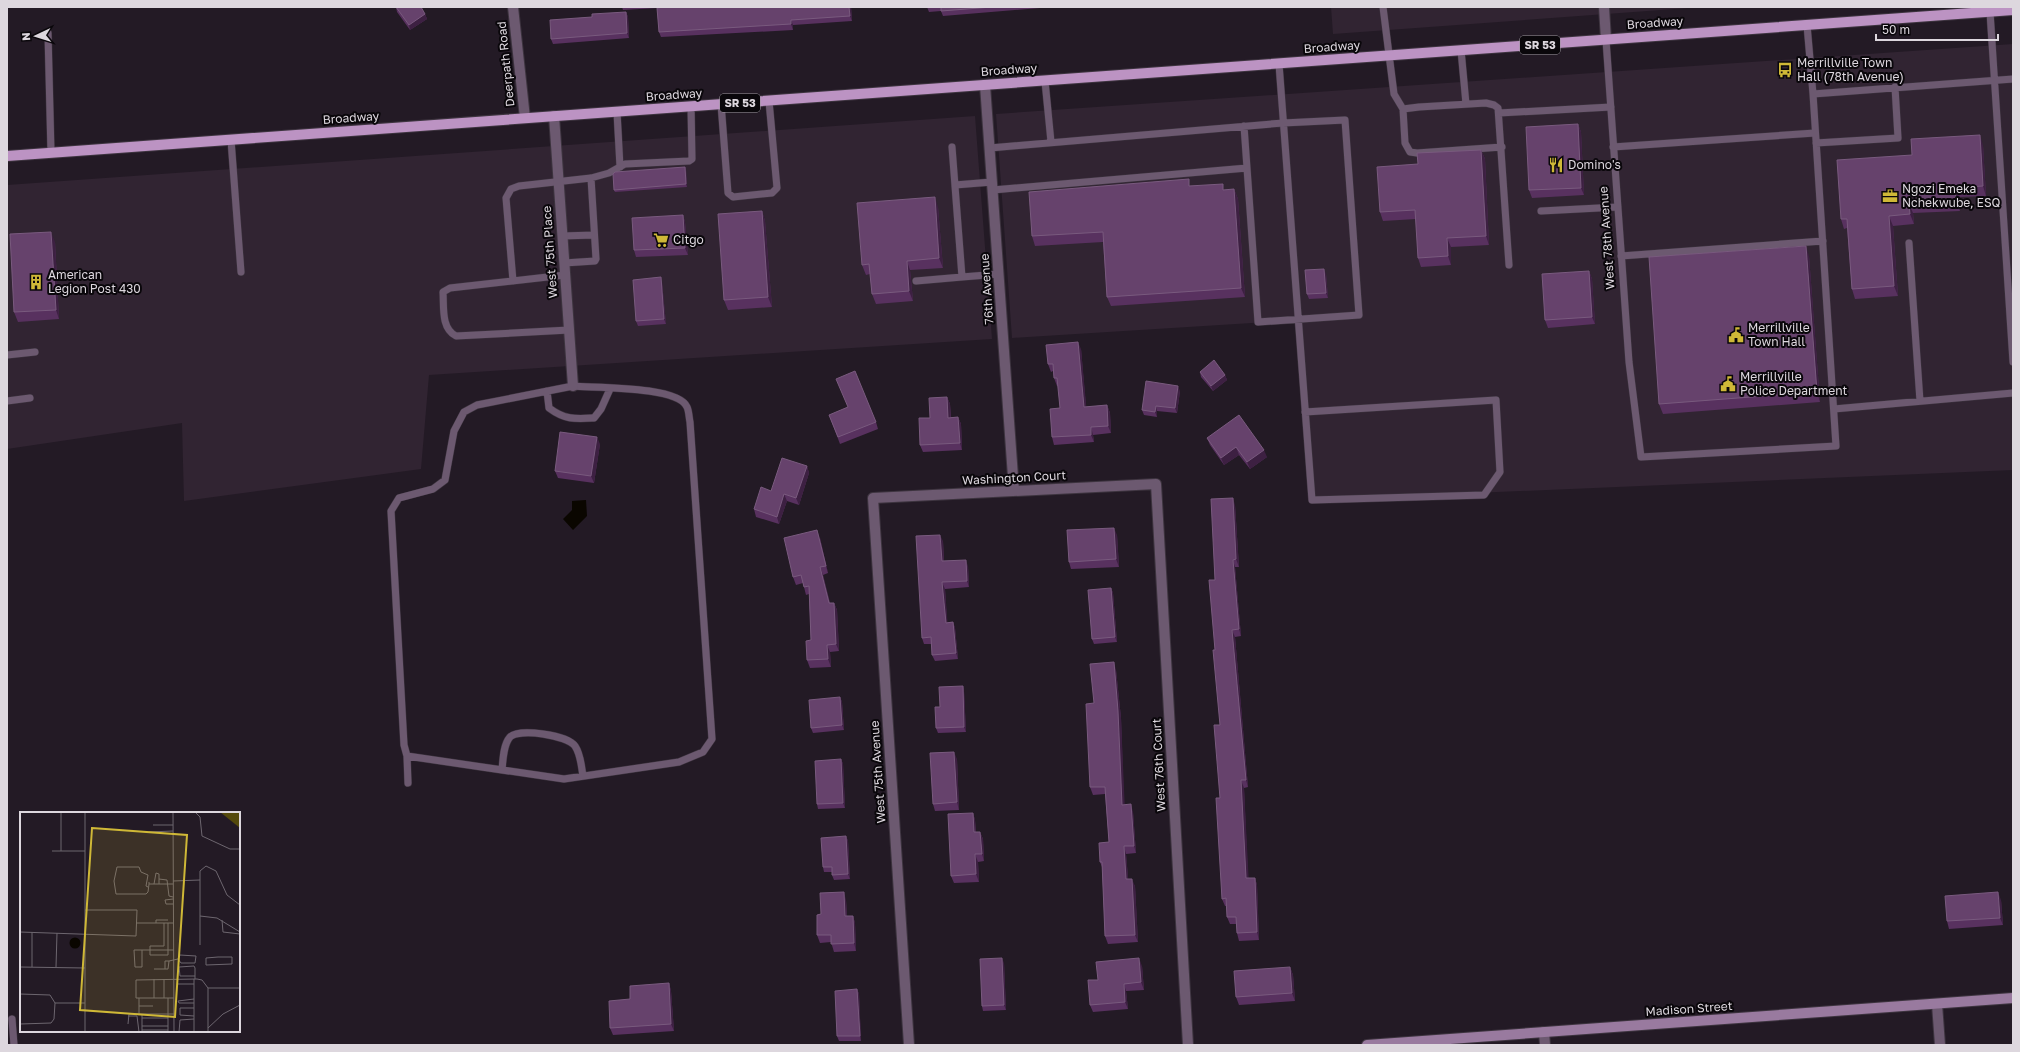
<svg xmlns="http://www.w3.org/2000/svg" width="2020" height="1052" viewBox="0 0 2020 1052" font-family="'Golos Text',sans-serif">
  <rect width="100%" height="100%" fill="#231a25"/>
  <!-- built -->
  <path fill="#312432" d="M1331,7h371l-369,27z
    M2013,44v426l-701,30 -14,-180 -286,18 -16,-224z
    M975,116l17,223 -563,36 -8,94 -237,32 -2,-78 -175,26v-264z"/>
  <!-- water -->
  <path fill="#0a0600" d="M586,500l1,16 -14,14 -10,-11 9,-9v-9z"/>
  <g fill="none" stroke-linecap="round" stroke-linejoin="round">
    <!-- lane casing -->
    <g stroke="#3d343f" stroke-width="8">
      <path id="lane" d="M1383,7l11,87 9,15
        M1990,12l23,350
        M1807,25l6,69 200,-15
        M48,33l3,120
        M1606,40l23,322 12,95 195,-11 -23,-352
        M1461,50l5,54
        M1279,64l33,436 172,-5 16,-23 -4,-72 -191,12
        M1045,81l6,61
        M721,104l7,89 5,4 39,-4 5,-5 -8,-87
        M617,112l3,55
        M1499,113l112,-6
        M231,140l10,132
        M1816,143l82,-5 -3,-51
        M952,147l10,130 37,-3
        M1502,147l-85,6 -7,-1 -5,-9 -2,-34 16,-2 67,-4 8,2 4,3 11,157
        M1613,147l202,-14
        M990,148l293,-25 62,-3 14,195 -101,7 -11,-154
        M955,185l37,-3
        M993,190l254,-22 -3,-42
        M1541,211l77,-4
        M562,236l32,-1
        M1909,243l11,158
        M1621,256l202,-15
        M564,263l31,-2 1,-2 -5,-81
        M565,275l-115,13 -7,4c1,16 -2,36 13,44l113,-6
        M513,281l-7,-83 5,-9 8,-3 72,-8 18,-5 16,-9 64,-3 3,-2 -1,-53
        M916,281l46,-4
        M7,355l28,-3
        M573,386c22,2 105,0 114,21 2,4 2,11 3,15l22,317 -9,13 -24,10 -115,17 -157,-23 -3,-11 -13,-234 8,-13 34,-9 12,-9 9,-49 10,-19 13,-7z
        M547,391l2,17c16,12 26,11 45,10l7,-9 9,-20
        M7,401l23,-3
        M1834,409l179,-16
        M407,756l1,27
        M502,770c1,-9 1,-25 8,-33 9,-9 57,-2 65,9 6,9 6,19 8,30
        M12,1019l2,26"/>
    </g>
    <!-- street casing -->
    <g stroke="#3d343f" stroke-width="12">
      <path id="street" d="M513,7l12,111
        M1604,7l2,33
        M985,85l29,406
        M554,116l19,270
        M1937,1004l3,41
        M1544,1032l1,13
        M909,1045l-36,-547 283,-14 32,561"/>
    </g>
    <!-- secondary casing -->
    <g stroke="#3d343f" stroke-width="12">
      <path id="secondary" d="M1367,1045l646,-47"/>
    </g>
    <!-- primary casing -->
    <g stroke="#3d343f" stroke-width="12">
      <path id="primary" d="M7,156l2006,-146"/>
    </g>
    <!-- lane -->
    <use href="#lane" stroke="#6c5970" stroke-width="7"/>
    <!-- street -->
    <use href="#street" stroke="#6c5970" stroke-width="10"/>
    <!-- secondary -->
    <use href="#secondary" stroke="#997a9f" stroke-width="10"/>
    <!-- primary -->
    <use href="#primary" stroke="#bc93c3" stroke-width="10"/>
  </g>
  <!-- wall -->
  <path fill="#58315f" d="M396,7l29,7 2,5 -17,11 -13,-18z
    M622,7h229l1,14 -59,4v5l-132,7 -2,-5 -2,-24 -34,2z
    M927,7h125l-109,9 -2,-5 -12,1z
    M626,12l2,5 1,21 -76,6 -2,-5 41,-22z
    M1578,124l3,8 3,63 -52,3 -3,-8z
    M1983,145l3,51 -27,1 1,14 -47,2 1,11 -21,2 5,70 -43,3 -3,-10 -5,-61 -3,1 -3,-10 71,-64z
    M1481,150l4,9 4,86 -38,2v18l-30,2 -3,-9 -2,-39 -33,2 -3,-9 38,-48z
    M685,167l1,2 1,18 -72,5 -1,-2z
    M1191,186l34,4 9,-1 4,10 7,98 -134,9 -4,-9 -4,-55 -68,4 -3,-10z
    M938,207l5,61 -33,2 3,31 -37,3 -4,-10 -2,-20 -4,1 -4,-10z
    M762,211l3,10 7,86 -44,3 -4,-10z
    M683,215l2,7 3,33 -52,2 -2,-7z
    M55,242l4,77 -41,3 -4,-10z
    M1809,256l11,146 -157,12 -4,-10z
    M1589,271l3,8 3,45 -47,4 -3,-8z
    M1326,274l2,24 -19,1 -2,-5z
    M662,282l4,42 -28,2 -2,-5z
    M1081,349l5,58 21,-2 3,8 1,20 -18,2 1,7 -40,3 -2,-8 8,-29 -2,-22h-1l-3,-8 -1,-7 -2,1 -3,-8z
    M1200,372l25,3 2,5 -14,11 -12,-14z
    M1180,391l-3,22 -20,-2v6l-13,-2 -2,-5z
    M947,397l3,7 1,13h7l3,7 1,26 -39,2 -3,-7 10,-27z
    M829,415l47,7 2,7 -38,15z
    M1207,438l60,19 -17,12 -11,-14 -15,10 -14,-20z
    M600,444l-6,39 -36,-5 -3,-7z
    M807,466l2,7 -10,32 -12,-4 -8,23 -23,-7 -2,-8 17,-18z
    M1235,505l4,62h-4l6,69 -6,1 13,150 -4,1 4,90h7l2,7 2,55 -20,1 -2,-8 -1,-9h-6l-3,-7v-11h-2l-3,-7 -2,-101v-73l-5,-75v-70z
    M1117,535l2,32 -48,2 -2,-7z
    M820,538l8,35 -5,2 7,28h4l3,7 2,41 -9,1 1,15 -21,1 -3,-8 4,-20 -2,-46 -3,1 -3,-12 -7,2 -3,-8z
    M943,541l1,20 24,5 1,21 -24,2 2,33h6l2,6 3,31 -23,2 -3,-6v-11h-8l-2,-6z
    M1111,588l2,5 4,49 -23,2 -2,-5z
    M1116,670l5,48 3,87 9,7 3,41 -10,1 2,25 7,7 3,56 -30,2 -3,-8 -3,-69 -2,-5 9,-20 -4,-48 -12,1 -3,-8 4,-84z
    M963,686l1,5 2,41 -28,1 -2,-5 4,-21z
    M840,697l2,5 2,28 -31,3 -2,-5z
    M841,759l2,5 2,44 -27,1 -1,-5z
    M957,759l2,51 -24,1 -2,-7z
    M973,813l2,7 1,12h4l3,7 1,22 -6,1 1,20 -25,1 -3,-7z
    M846,836l2,5 2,38 -16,1 -2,-5v-3h-8l-1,-5z
    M846,900l1,16h6l2,7 1,28 -22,1 -3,-10 -11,1 -3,-8 4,-21z
    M2001,900l2,25 -54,4 -2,-8z
    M1004,963l2,47 -23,1 -1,-5z
    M1142,966l2,24 -18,1 2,18 -35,3 -3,-7 8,-25z
    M1290,967l3,8 2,26 -56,4 -3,-8z
    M669,983l2,8 3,40 -61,4 -3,-7 20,-29z
    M857,989l2,5 2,47h-22l-2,-5z"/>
  <!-- shaded-wall -->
  <path fill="#3d2042" d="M849,7h2l1,14 -2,-5z
    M626,12l2,5 1,21 -2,-5z
    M425,14l2,5 -17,11 -1,-5z
    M791,20l2,5v5l-2,-6z
    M1578,124l3,8 3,63 -3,-7z
    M1980,135l3,10 3,51 -3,-10z
    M1481,150l4,9 4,86 -3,-9z
    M685,167l1,2 1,18 -1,-3z
    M1955,188l4,9 1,14 -4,-10z
    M1234,189l4,10 7,98 -4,-9z
    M935,197l3,10 5,61 -4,-10z
    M1909,204l4,9 1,11 -4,-10z
    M762,211l3,10 7,86 -4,-10z
    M683,215l2,7 3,33 -3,-7z
    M1889,216l4,10 5,70 -4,-10z
    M51,232l4,10 4,77 -3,-9z
    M1447,238l4,9v18l-3,-9z
    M1806,246l3,10 11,146 -3,-10z
    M907,261l3,9 3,31 -4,-10z
    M1324,269l2,5 2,24 -2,-5z
    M1589,271l3,8 3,45 -3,-7z
    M661,277l1,5 4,42 -2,-5z
    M1078,342l3,7 6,65 -3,-7z
    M1225,375l2,5 -14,11 -2,-5z
    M1178,386l2,5 -3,22 -2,-5z
    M947,397l3,7 1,21 -3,-7z
    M1107,405l3,8 1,20 -3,-7z
    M1156,406l1,5v6l-2,-5z
    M958,417l3,7 1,26 -2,-7z
    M1091,427l2,8 1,7 -3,-7z
    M597,437l3,7 -6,39 -3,-7z
    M1236,447l3,8 -15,10 -3,-7z
    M1264,450l3,7 -17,12 -3,-7z
    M807,466l2,7 -10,32 -3,-7z
    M784,494l3,7 -8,23 -2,-7z
    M1233,498l2,7 4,62 -3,-8z
    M1114,528l3,7 2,32 -3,-8z
    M817,530l3,8 8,35 -2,-7z
    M940,535l3,6 1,26 -2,-6z
    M966,560l2,6 1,21 -2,-6z
    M1233,560l2,7 6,69 -2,-7z
    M820,567l3,8 8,35 -2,-7z
    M942,582l3,7 3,40 -2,-6z
    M1111,588l2,5 4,49 -2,-5z
    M834,603l3,7 2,41 -3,-7z
    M953,622l2,6 3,31 -2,-6z
    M1232,630l3,7 13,150 -2,-7z
    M827,645l3,7 1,15 -3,-8z
    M1114,662l2,8 5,48 4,94 -3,-7z
    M963,686l1,5 2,41 -2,-5z
    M840,697l2,5 2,28 -2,-5z
    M954,752l3,7 2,51 -2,-8z
    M841,759l2,5 2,44 -2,-5z
    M1241,780l3,8 5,97 -3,-7z
    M1131,804l2,8 3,41 -2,-7z
    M973,813l2,7 1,19 -2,-7z
    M980,832l3,7 1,22 -2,-7z
    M846,836l2,5 2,38 -2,-5z
    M1124,846l2,8 3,33 -3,-8z
    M975,854l3,8 1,20 -3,-8z
    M1255,878l2,7 2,55 -2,-8z
    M1132,879l3,7 3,56 -3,-7z
    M844,892l2,8 1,24 -2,-8z
    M1998,892l3,8 2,25 -3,-7z
    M853,916l2,7 1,28 -2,-8z
    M1002,958l2,5 2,47 -2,-5z
    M1139,958l3,8 2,24 -3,-8z
    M1290,967l3,8 2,26 -3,-8z
    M669,983l2,8 3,40 -3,-7z
    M1124,984l2,7 2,18 -3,-7z
    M857,989l2,5 2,47 -1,-5z"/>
  <!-- building -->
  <path fill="#66426c" stroke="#795a7e" d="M396,7h25l4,7 -16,11z
    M664,7h185l1,9 -59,4v4l-132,8 -2,-24z
    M941,7h51l-51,4z
    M626,12l1,21 -76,6 -1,-19 42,-3v-3z
    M1578,124l3,64 -52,2 -3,-63z
    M1980,135l3,51 -28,2 1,13 -47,3 1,10 -21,2 5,70 -42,3 -5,-70h-6l-4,-59 75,-5 -1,-16z
    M1481,150l5,86 -39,2 1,18 -30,2 -3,-48 -35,2 -3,-45 41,-3 -1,-11z
    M685,167l1,17 -72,6 -1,-16 2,-2z
    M1189,179v7l34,-2v6l11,-1 7,99 -134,9 -4,-65 -71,4 -3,-44z
    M935,197l4,61 -32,3 2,30 -37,3 -3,-30 -7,1 -5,-62z
    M762,211l6,86 -44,3 -6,-86z
    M683,215l2,33 -51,2 -2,-32z
    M51,232l5,78 -42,2 -4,-78z
    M1806,246l11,146 -158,12 -10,-147z
    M1324,269l2,24 -19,1 -2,-24z
    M1589,271l3,46 -47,3 -3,-46z
    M661,277l3,42 -28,2 -3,-41z
    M1078,342l6,65 23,-2 1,21 -17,1v8l-39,2 -2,-28 10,-1 -3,-30h-3l-1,-14h-5l-2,-19z
    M1214,360l11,15 -14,11 -11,-14z
    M855,371l21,51 -38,15 -9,-22 19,-8 -12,-28z
    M1146,381l32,5 -3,22 -19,-2 -1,6 -13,-2z
    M947,397l1,21 10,-1 2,26 -40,2 -1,-27h11l-1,-20z
    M1239,415l25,35 -17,12 -11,-15 -15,11 -14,-20z
    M560,432l37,5 -6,39 -36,-5z
    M782,458l25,8 -11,32 -12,-4 -7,23 -23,-8 7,-22 10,4z
    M1233,498l3,61 -3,1 6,69 -7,1 14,150h-5l5,98h9l2,54 -20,1 -1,-16h-9l-1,-19 -4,1 -6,-101h4l-6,-73h6l-7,-75h2l-6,-70h6l-4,-81z
    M1114,528l2,31 -47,3 -2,-32z
    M817,530l9,36 -6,1 9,36h5l2,41 -9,1 1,14 -21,1 -1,-19 5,-1 -2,-54 -5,1 -3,-12 -8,2 -9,-39z
    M940,535l2,26 24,-1 1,21 -25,1 4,41 7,-1 3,31 -24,2 -1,-18 -9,1 -6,-102z
    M1111,588l4,49 -23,2 -4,-49z
    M1114,662l4,49 4,94 9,-1 3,42h-10l2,33h6l3,56 -30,1 -3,-74h-2l-1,-19 10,-1 -4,-55h-15l-4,-83 8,-1 -4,-39z
    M963,686l1,41 -28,1 -1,-21h5l-1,-20z
    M840,697l2,28 -31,3 -2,-28z
    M954,752l3,50 -24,2 -3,-51z
    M841,759l2,44 -26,1 -2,-43z
    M973,813l1,19h6l2,22h-7l1,20 -25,2 -3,-62z
    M846,836l2,38 -16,1v-8h-9l-2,-29z
    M844,892l1,24h8l1,27 -23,1v-9h-14v-20l4,-1 -1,-21z
    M1998,892l2,26 -53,3 -2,-25z
    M1002,958l2,47 -22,1 -2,-47z
    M1139,958l2,24 -17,2 1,18 -35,3 -2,-25h10l-2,-18z
    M1290,967l2,26 -56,4 -2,-26z
    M669,983l2,41 -61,4 -1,-27 21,-2v-13z
    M857,989l3,47h-23l-2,-45z"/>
  <!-- icons -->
  <defs>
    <g id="bus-bare" transform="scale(1.2)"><path d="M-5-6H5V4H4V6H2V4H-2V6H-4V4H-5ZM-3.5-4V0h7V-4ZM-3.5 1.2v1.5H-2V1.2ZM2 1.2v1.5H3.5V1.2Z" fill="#cfb837" stroke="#0a070b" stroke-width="2.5" paint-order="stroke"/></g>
    <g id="restaurant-bare" transform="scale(1.2)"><path d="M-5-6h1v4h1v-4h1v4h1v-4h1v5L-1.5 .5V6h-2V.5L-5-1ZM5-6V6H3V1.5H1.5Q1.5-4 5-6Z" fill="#cfb837" stroke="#0a070b" stroke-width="2.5" paint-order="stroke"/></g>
    <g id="office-bare" transform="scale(1.2)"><path d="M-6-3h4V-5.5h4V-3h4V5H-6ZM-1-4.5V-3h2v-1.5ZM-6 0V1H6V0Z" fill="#cfb837" stroke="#0a070b" stroke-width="2.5" paint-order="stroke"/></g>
    <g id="supermarket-bare" transform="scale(1.2)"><path d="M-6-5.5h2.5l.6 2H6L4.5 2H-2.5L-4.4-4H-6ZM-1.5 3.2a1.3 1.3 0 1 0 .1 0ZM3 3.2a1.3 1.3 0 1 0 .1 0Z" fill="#cfb837" stroke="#0a070b" stroke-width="2.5" paint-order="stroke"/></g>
    <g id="building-bare" transform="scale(1.2)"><path d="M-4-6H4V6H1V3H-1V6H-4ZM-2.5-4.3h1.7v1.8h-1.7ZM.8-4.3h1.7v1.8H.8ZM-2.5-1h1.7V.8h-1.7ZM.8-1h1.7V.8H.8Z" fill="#cfb837" stroke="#0a070b" stroke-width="2.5" paint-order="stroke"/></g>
    <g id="civic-bare" transform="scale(1.2)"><path d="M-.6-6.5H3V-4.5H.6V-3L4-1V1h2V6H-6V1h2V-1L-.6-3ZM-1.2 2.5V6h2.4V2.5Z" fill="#cfb837" stroke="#0a070b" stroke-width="2.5" paint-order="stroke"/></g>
  </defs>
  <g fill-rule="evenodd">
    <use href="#bus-bare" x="1785" y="70"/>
    <use href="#restaurant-bare" x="1556" y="165"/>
    <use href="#office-bare" x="1890" y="196"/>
    <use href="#supermarket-bare" x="661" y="240"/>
    <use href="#building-bare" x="36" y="282"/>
    <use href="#civic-bare" x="1736" y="335"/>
    <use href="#civic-bare" x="1728" y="384"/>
  </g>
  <g text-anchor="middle" stroke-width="4" stroke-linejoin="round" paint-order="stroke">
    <!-- shield labels -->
    <g fill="#0a070b" stroke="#9e999f" stroke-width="1">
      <rect x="1520" y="36" width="40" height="18" rx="3"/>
      <rect x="720" y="94" width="40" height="18" rx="3"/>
    </g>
    <g font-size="11" font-weight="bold" fill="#ddd7de">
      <text x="1540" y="49">SR 53</text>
      <text x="740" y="107">SR 53</text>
    </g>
    <!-- street labels -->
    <g font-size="12" fill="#ddd7de" stroke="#0a070b">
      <text transform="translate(1655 23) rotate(-4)" y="4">Broadway</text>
      <text transform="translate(1332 47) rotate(-4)" y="4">Broadway</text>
      <text transform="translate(506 64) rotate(-96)" y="4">Deerpath Road</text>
      <text transform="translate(1009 70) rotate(-4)" y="4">Broadway</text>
      <text transform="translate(674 95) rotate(-4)" y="4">Broadway</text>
      <text transform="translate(351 118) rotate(-4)" y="4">Broadway</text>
      <text transform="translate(1607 238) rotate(-94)" y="4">West 78th Avenue</text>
      <text transform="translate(550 252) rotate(-94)" y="4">West 75th Place</text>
      <text transform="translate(987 289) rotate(-94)" y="4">76th Avenue</text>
      <text transform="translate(1014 478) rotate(-3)" y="4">Washington Court</text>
      <text transform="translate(1159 765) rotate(-93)" y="4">West 76th Court</text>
      <text transform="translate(878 772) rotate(-94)" y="4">West 75th Avenue</text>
      <text transform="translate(1689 1009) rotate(-4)" y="4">Madison Street</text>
    </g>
    <!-- poi labels -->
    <g font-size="12" fill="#ddd7de" stroke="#0a070b" text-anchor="start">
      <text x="1797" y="67">Merrillville Town<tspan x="1797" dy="14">Hall (78th Avenue)</tspan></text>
      <text x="1568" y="169">Domino's</text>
      <text x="1902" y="193">Ngozi Emeka<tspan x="1902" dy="14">Nchekwube, ESQ</tspan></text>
      <text x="673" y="244">Citgo</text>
      <text x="48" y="279">American<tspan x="48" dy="14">Legion Post 430</tspan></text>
      <text x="1748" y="332">Merrillville<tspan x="1748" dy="14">Town Hall</tspan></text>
      <text x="1740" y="381">Merrillville<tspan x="1740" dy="14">Police Department</tspan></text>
    </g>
  </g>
  <!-- overview -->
  <g transform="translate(20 812)">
    <rect width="220" height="220" fill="#231a25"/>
    <path d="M200,0h20v16z" fill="#54490c"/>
    <path d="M49.5 131a5.5 5.5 0 1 1 11 0a5.5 5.5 0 1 1-11 0Z" fill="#0a0600"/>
    <path fill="none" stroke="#6d666f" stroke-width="1" d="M153,0l1,220M175,0l5,5 2,19 28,13h10M133,13h20M129,20l24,-1M32,39h33M41,39v-39M139,67l8,1 2,16 4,1M180,68v65M153,69l27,-1v-9l6,-5 10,5 11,24 13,10M129,72h24M134,72l2,-11 3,1v10M128,75l-2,-1 2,-11 -7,-3 -2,-5h-22l-3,14 2,13h30l2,-2 1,-8v-2M153,92h-7l-1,-4 8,-1M180,104l17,2 23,14M202,108l1,12 17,2M117,111h37M136,111v-3h12M144,111v23M0,120l116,4 1,-26h-52M144,134h-14v9h18v-32M122,138v17h-7l-1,-17h40M198,145h14v7l-26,1v-7zM149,149l9,-2 3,4h14l1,-7 -16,-1 -2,4M0,155l65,1M12,155v-35M36,155l1,-34M134,157h14l1,-8h-4v8M134,167v19M144,167v19M174,167v53M175,167v-11l-1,-2 -15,1 1,9h15M157,172h17M188,176v44M0,182l30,1 5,8 -1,16 -3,4 -31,1M119,186v16M148,186h-32v-18l61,-1 5,1 6,8h32M174,187l-16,2 1,2h15M35,191h30M119,194h14M174,196h-14v7l14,1M122,202v18M108,204h9l2,16M122,206h26M108,212l1,-10h45M122,214h26M188,216l15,-14 17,-9M122,218h26M65,220v-220M148,220v-34h6M159,220l1,-12 14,-1"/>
    <path fill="#cfb837" fill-opacity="0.15" stroke="#cfb837" stroke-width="2" d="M72,16l95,7 -12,182 -95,-7z"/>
    <rect width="220" height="220" fill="none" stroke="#ddd7de" stroke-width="2"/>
  </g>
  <!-- border -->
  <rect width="2020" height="1052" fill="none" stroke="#ddd7de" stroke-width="16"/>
  <!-- north arrow -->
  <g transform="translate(36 36) rotate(266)" stroke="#0a070b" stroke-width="3" paint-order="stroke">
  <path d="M0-3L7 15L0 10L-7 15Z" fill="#ddd7de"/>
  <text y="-6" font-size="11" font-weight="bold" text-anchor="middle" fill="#ddd7de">N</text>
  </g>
  <!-- scale -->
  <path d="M1876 34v6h122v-6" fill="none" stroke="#ddd7de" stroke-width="2"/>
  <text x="1882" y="34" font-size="12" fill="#ddd7de" stroke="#0a070b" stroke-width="3" paint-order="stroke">50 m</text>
</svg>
